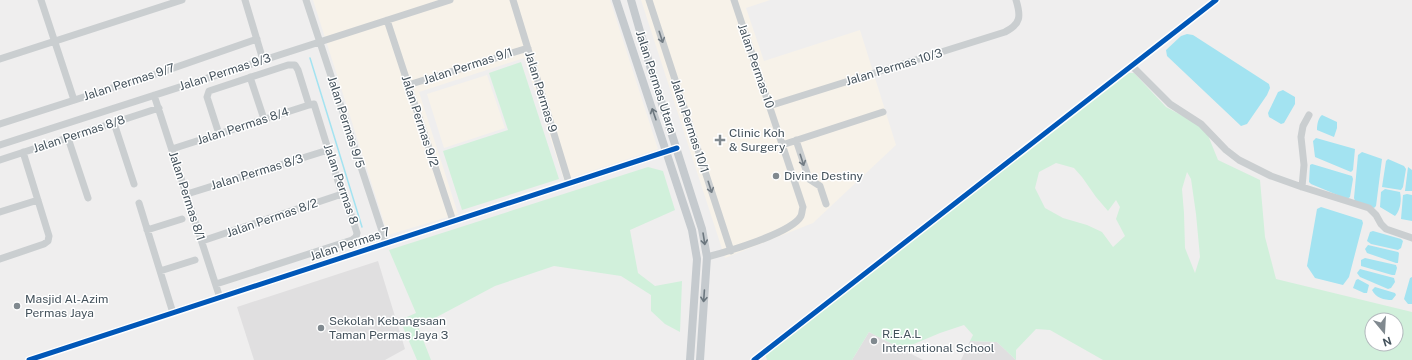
<svg xmlns="http://www.w3.org/2000/svg" width="1412" height="360" viewBox="0 0 1412 360" font-family="'Public Sans',sans-serif">
  <rect width="100%" height="100%" fill="#efeeee"/>
  <!-- commercial -->
  <path fill="#f7f2e9" d="M313,0h297l48,149 -94,31 -40,-122 -105,34 39,122 -70,21z
    M641,0h129l-24,8 18,53 96,-31 36,115 -83,78 -88,35z
    M487,75l18,53 -61,20 -17,-54z"/>
  <!-- education -->
  <path fill="#e0dfe0" d="M378,261l27,88 -20,11h-131l-17,-53z
    M869,332l54,28h-71z
    M970,341l27,1 19,18h-55z"/>
  <!-- green -->
  <path fill="#d1f0db" fill-rule="evenodd" d="M521,62l38,117 -97,31 -19,-59 65,-21 -19,-57z
    M1128,73h6l32,34 39,21 13,32 42,20 5,57 11,42 136,33v48h-309l-53,-30 -14,-1 -20,21v10l-19,-18 -27,-1 3,-6 -9,-10 -24,8 -38,16 -33,-17 -17,28h-85l-2,-6zM1056,163l18,5 8,9 14,20 12,14 8,-11 4,7 -4,12 9,17 -12,11 -11,-15 -15,-7 -24,-7 -18,-10 -10,-20 4,-16zM1187,172l4,7 5,35 4,43 -5,16 -10,-25 -1,-35 -2,-24zM1372,320h24v24h-24z
    M648,167l15,4 12,39 -45,20 8,43 17,13 27,-5 -2,51 -15,-8 -14,-13v-16l-30,-19 -67,-10 -59,20 -77,41 13,33h-14l-17,-40 16,-7 -27,-63z"/>
  <!-- water -->
  <path fill="#a3e3f1" d="M1187,34l6,1 76,49 1,4 -3,7 -20,29 -6,2 -74,-70 -1,-6 15,-14z
    M1283,90l12,7v7l-11,19 -3,1 -12,-7 -1,-4 10,-21z
    M1322,115l15,7v6l-3,9 -17,-7c0,-5 1,-12 5,-15z
    M1316,138l39,11 -2,21 -2,2 -36,-15 -2,-16z
    M1362,152l20,7 -6,47 -2,2 -19,-7 -1,-3 4,-43z
    M1388,159l16,7 2,3 -3,18 -2,3 -19,-3 4,-26z
    M1312,164l40,12 1,3 -3,18 -3,2 -36,-15 -2,-2 1,-17z
    M1408,167l4,3v21h-7z
    M1385,189l15,3c2,8 0,19 -5,24l-15,-9 1,-15z
    M1407,194l5,1v26l-11,-2 2,-24z
    M1321,207l41,13 1,3 -14,54 -6,8 -28,-7 -8,-12 10,-57z
    M1373,231l28,8 2,2 -2,7 -3,2 -27,-6 -4,-3 3,-9z
    M1368,245l30,7 1,1 -1,10h-2l-29,-10 -2,-4z
    M1365,258l31,7 1,3 -2,7h-3l-31,-9v-6z
    M1360,269l34,9 1,4 -4,6 -3,1 -28,-12 -3,-4z
    M1412,277v27h-4l-4,-5 6,-21z
    M1358,279l11,6 -2,8h-3l-11,-5 3,-8z
    M1375,287l20,6 1,2 -4,5c-8,0 -16,-2 -20,-10z"/>
  <g fill="none" stroke-linecap="round" stroke-linejoin="round">
    <!-- stream -->
    <path stroke="#a3e3f1" stroke-width="1.5" d="M310,58l52,169"/>
    <!-- minor -->
    <path stroke="#caced0" stroke-width="7" d="M41,0l33,100
      M245,0l18,60
      M306,0l80,243
      M513,0l56,183
      M649,0l82,251
      M387,20l66,201
      M0,59l182,-59
      M1132,66l38,38 31,20 25,26 13,10 32,16 31,11 67,21 7,7 5,9 5,5 26,9
      M250,77l14,42
      M408,85l120,-37
      M154,95l66,203
      M769,106l236,-74c16,-8 16,-16 11,-32
      M114,123l20,61
      M0,124l165,-53 92,-32
      M219,134l-12,-37 2,-6 79,-26h7l3,5 11,35
      M68,138l20,60
      M796,140l13,39 11,7 6,18
      M0,145l450,-145
      M782,145l101,-33
      M172,149l137,-44 5,-1 28,90 4,5 11,34 -1,4 -4,3 -136,44
      M0,160l159,-52
      M1302,187l2,-22 -3,-28 2,-11 6,-11
      M187,194l141,-44
      M139,203l34,110
      M0,212l38,-12
      M147,230l35,-11
      M202,241l140,-47
      M707,257c19,-5 85,-24 94,-41 1,-2 1,-6 2,-9l-69,-207
      M0,259l44,-15 4,-3 1,-5 -26,-84
      M160,271l35,-11
      M29,360l648,-212
      M754,360l462,-360"/>
    <!-- major -->
    <path stroke="#c5cace" stroke-width="8" d="M616,0l76,230 5,29 -7,101
      M631,0l19,66 52,163 5,28 -7,103"/>
    <!-- cycleway casing -->
    <g stroke="#fff" stroke-width="8">
      <path id="cycleway" d="M29,360l648,-212
        M754,360l462,-360"/>
    </g>
    <!-- cycleway -->
    <use href="#cycleway" stroke="#0057b8" stroke-width="5"/>
  </g>
  <!-- one-way arrows -->
  <defs><path id="oneway-shaft" d="M-6 0H5M1.5-3L5.5 0L1.5 3" fill="none" stroke-width="1.6" stroke-linecap="round" stroke-linejoin="round"/></defs>
  <g stroke="#737d85">
    <use href="#oneway-shaft" transform="translate(661 37) rotate(72)"/>
    <use href="#oneway-shaft" transform="translate(802 160) rotate(72)"/>
    <use href="#oneway-shaft" transform="translate(710 187) rotate(72)"/>
  </g>
  <g stroke="#6b767e">
    <use href="#oneway-shaft" transform="translate(654 114) rotate(-109)"/>
    <use href="#oneway-shaft" transform="translate(704 239) rotate(81)"/>
    <use href="#oneway-shaft" transform="translate(704 296) rotate(94)"/>
  </g>
  <!-- markers -->
  <g fill="#80898f" stroke="#fff" stroke-width="1.5">
    <path d="M718 134h4v4h4v4h-4v4h-4v-4h-4v-4h4z"/>
    <circle cx="776" cy="176" r="4"/>
    <circle cx="17" cy="306" r="4"/>
    <circle cx="321" cy="328" r="4"/>
    <circle cx="874" cy="341" r="4"/>
  </g>
  <g text-anchor="middle" stroke-width="3" stroke-linejoin="round" paint-order="stroke">
    <!-- street labels -->
    <g font-size="12" fill="#44525c" stroke="#fff">
      <text transform="translate(468 66) rotate(-18)" y="4">Jalan Permas 9/1</text>
      <text transform="translate(756 66) rotate(71)" y="4">Jalan Permas 10</text>
      <text transform="translate(894 67) rotate(-17)" y="4">Jalan Permas 10/3</text>
      <text transform="translate(225 72) rotate(-18)" y="4">Jalan Permas 9/3</text>
      <text transform="translate(129 82) rotate(-18)" y="4">Jalan Permas 9/7</text>
      <text transform="translate(656 82) rotate(72)" y="4">Jalan Permas Utara</text>
      <text transform="translate(541 92) rotate(73)" y="4">Jalan Permas 9</text>
      <text transform="translate(420 121) rotate(72)" y="4">Jalan Permas 9/2</text>
      <text transform="translate(346 122) rotate(72)" y="4">Jalan Permas 9/5</text>
      <text transform="translate(243 126) rotate(-18)" y="4">Jalan Permas 8/4</text>
      <text transform="translate(690 126) rotate(72)" y="4">Jalan Permas 10/1</text>
      <text transform="translate(79 134) rotate(-18)" y="4">Jalan Permas 8/8</text>
      <text transform="translate(257 172) rotate(-17)" y="4">Jalan Permas 8/3</text>
      <text transform="translate(341 184) rotate(71)" y="4">Jalan Permas 8</text>
      <text transform="translate(187 196) rotate(72)" y="4">Jalan Permas 8/1</text>
      <text transform="translate(272 218) rotate(-19)" y="4">Jalan Permas 8/2</text>
      <text transform="translate(350 244) rotate(-18)" y="4">Jalan Permas 7</text>
    </g>
    <!-- poi labels -->
    <g font-size="12" fill="#44525c" stroke="#fff" text-anchor="start">
      <text x="729" y="137">Clinic Koh<tspan x="729" dy="14">&amp; Surgery</tspan></text>
      <text x="784" y="180">Divine Destiny</text>
      <text x="25" y="303">Masjid Al-Azim<tspan x="25" dy="14">Permas Jaya</tspan></text>
      <text x="329" y="325">Sekolah Kebangsaan<tspan x="329" dy="14">Taman Permas Jaya 3</tspan></text>
      <text x="882" y="338">R.E.A.L<tspan x="882" dy="14">International School</tspan></text>
    </g>
  </g>
  <!-- north arrow -->
  <g transform="translate(1384 332) rotate(162)"><circle r="19" fill="#ffffff" stroke="#b4babe"/>
  <path d="M0-3L7 15L0 10L-7 15Z" fill="#80898f"/>
  <text y="-6" font-size="11" font-weight="bold" text-anchor="middle" fill="#44525c">N</text>
  </g>
</svg>
